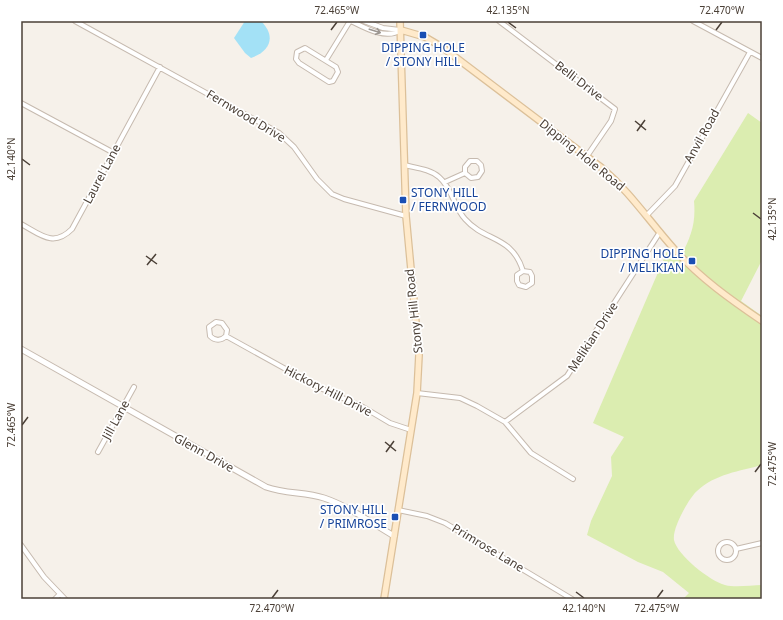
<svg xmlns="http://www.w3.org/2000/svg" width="783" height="620" viewBox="0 0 783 620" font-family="'Noto Sans',sans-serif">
  <rect width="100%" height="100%" fill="#f6f1ea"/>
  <!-- green -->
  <path fill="#dbedb0" d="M748,113l14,10v137l-21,41 21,15v149c-22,6 -47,9 -65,26 -8,7 -25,37 -23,49 3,15 36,41 51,45 11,3 26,0 37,0v14h-79l6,-6 -26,-21 -25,-10 -51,-27 4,-14 21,-45 -1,-19 13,-20 -31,-14 76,-176 12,9c10,-20 15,-32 13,-55z"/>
  <!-- water -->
  <path fill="#a3e1f6" d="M245,21h16c15,15 10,30 -10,37l-6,-5 -11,-15z"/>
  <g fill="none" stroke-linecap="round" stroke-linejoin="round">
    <!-- minor casing -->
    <g stroke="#c6baaf" stroke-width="6">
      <path id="minor" d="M75,21l204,112 15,14 23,32 15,15 12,5 62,17
        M351,21c14,7 35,19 50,9
        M364,21l19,7 17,2
        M499,21l116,88 -4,12 -24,35
        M693,21l69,37
        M305,48l31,19 2,5 -5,9 -4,1 -30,-19 -3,-4 1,-7z
        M326,60l24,-39
        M21,103l93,50
        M404,165c12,3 26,4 35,12 13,11 15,30 26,42 20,23 47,16 58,52l-6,4v6l2,4 7,2 6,-4v-7l-2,-4 -7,-1
        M445,182l20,-9v-6l5,-6h7l4,4 1,6 -4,6 -7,1 -6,-5
        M647,215l28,-29 75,-134
        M21,224c19,10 32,24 51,5l88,-162
        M226,336l1,-6 -5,-7 -6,-1 -7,5 1,9c5,5 11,5 16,0l92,51 45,20 27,16 21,7
        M417,393l43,5 17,8 28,16 26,31 42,26
        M505,422l62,-46 93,-144
        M98,452l36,-65
        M398,510l29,6 18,7 127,76
        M718 551a9 9 0 1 1 18 0a9 9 0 1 1-18 0Z
        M21,545l23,32 21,22
        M736,549l26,-6
        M55,599l5,-5"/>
    </g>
    <!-- tertiary casing -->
    <g stroke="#c6baaf" stroke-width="7">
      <path id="tertiary" d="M21,349l245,138c20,7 39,5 58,11 24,8 48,25 70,38"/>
    </g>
    <!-- secondary casing -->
    <g stroke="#dcc099" stroke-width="8">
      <path id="secondary" d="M401,30l24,7 17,10 160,121c29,25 47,53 73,82 25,28 56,50 87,71
        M384,599l33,-206 2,-38 -13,-139 -6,-195"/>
    </g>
    <!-- minor -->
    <use href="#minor" stroke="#fff" stroke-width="4"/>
    <!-- tertiary -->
    <use href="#tertiary" stroke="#fff" stroke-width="5"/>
    <!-- secondary -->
    <use href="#secondary" stroke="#ffeacb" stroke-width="5.5"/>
  </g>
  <!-- one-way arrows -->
  <defs><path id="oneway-shaft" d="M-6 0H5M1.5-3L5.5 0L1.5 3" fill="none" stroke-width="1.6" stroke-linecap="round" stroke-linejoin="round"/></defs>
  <use stroke="#9c9691" href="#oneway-shaft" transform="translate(375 31) rotate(18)"/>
  <!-- ticks -->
  <path fill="none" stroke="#4b4037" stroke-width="1.5" d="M508,22l8,6M331,30l6,-8M716,30l6,-8M635,121l11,9M637,131l8,-11M22,159l8,6M753,213l8,6M146,256l11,8M147,265l9,-11M22,425l6,-8M385,442l11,9M386,452l8,-11M755,472l6,-8M576,592l8,6M272,598l6,-8M657,598l6,-8"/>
  <!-- markers -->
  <g fill="#1a4fb4" stroke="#fff" stroke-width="1.5">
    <rect x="419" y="31" width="8" height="8" rx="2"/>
    <rect x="399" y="196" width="8" height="8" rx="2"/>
    <rect x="688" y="257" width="8" height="8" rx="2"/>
    <rect x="391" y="513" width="8" height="8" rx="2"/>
  </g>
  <g text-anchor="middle" stroke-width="3.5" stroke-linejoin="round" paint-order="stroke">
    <!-- transit labels -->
    <g font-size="12" fill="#164399" stroke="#fff" text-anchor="end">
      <text x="423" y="52" text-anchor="middle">DIPPING HOLE<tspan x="423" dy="14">/ STONY HILL</tspan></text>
      <text x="411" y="197" text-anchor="start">STONY HILL<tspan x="411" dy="14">/ FERNWOOD</tspan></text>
      <text x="684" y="258">DIPPING HOLE<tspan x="684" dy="14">/ MELIKIAN</tspan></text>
      <text x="387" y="514">STONY HILL<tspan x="387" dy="14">/ PRIMROSE</tspan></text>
    </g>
    <!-- street labels -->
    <g font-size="12" fill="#4b4037" stroke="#fff">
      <text transform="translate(579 81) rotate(37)" y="4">Belli Drive</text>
      <text transform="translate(246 116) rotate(31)" y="4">Fernwood Drive</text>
      <text transform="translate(702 136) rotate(-61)" y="4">Anvil Road</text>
      <text transform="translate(582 155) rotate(39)" y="4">Dipping Hole Road</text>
      <text transform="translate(102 174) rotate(-62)" y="4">Laurel Lane</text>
      <text transform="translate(414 311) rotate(-96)" y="4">Stony Hill Road</text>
      <text transform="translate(593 337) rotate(-57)" y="4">Melikian Drive</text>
      <text transform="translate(328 391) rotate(27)" y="4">Hickory Hill Drive</text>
      <text transform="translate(116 420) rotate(-61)" y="4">Jill Lane</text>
      <text transform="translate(204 453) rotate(29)" y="4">Glenn Drive</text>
      <text transform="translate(488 548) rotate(31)" y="4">Primrose Lane</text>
    </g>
  </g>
  <!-- border -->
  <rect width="783" height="620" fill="none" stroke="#ffffff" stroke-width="44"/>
  <rect x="22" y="22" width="739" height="576" fill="none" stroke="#4b4037" stroke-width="1.5"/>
  <g font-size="10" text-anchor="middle" fill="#4b4037">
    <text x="337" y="14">72.465°W</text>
    <text x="508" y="14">42.135°N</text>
    <text x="722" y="14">72.470°W</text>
    <text transform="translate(11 159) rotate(-90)" y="4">42.140°N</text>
    <text transform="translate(772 219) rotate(-90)" y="4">42.135°N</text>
    <text transform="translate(11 425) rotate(-90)" y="4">72.465°W</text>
    <text transform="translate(772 464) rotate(-90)" y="4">72.475°W</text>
    <text x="272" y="612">72.470°W</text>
    <text x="584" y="612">42.140°N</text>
    <text x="657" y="612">72.475°W</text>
  </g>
</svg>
